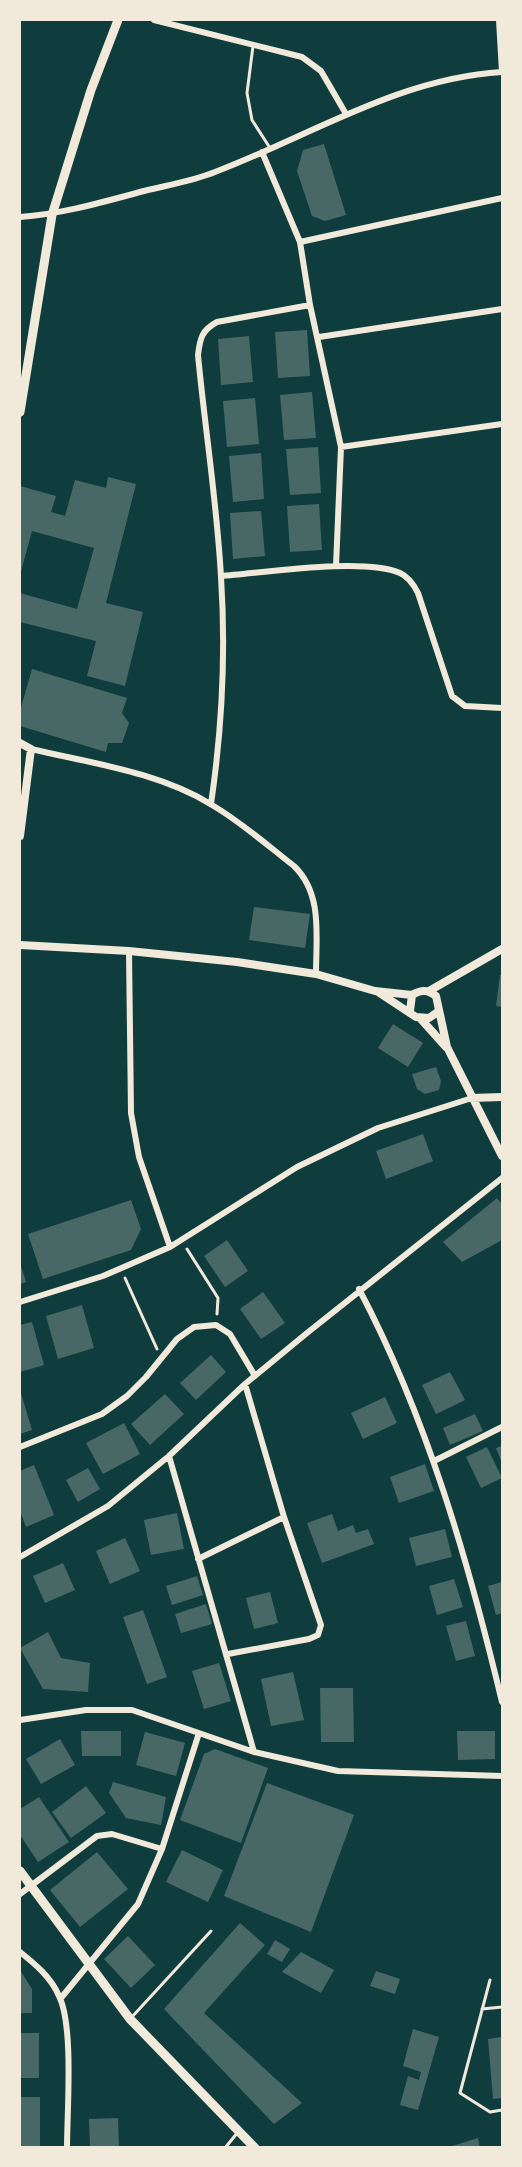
<svg xmlns="http://www.w3.org/2000/svg" width="522" height="2167" viewBox="0 0 522 2167" font-family="'Roboto Condensed',sans-serif">
  <rect width="100%" height="100%" fill="#0f3d3e"/>
  <!-- building -->
  <path fill="#486865" d="M324,144l22,71 -21,6 -13,-5 -15,-45 6,-21z
    M307,330l3,46 -32,2 -3,-46z
    M249,336l4,46 -32,3 -3,-46z
    M312,392l4,46 -32,2 -4,-45z
    M255,398l4,46 -32,3 -4,-46z
    M318,447l3,46 -31,2 -4,-46z
    M261,453l3,46 -31,3 -4,-46z
    M108,477l28,7 -30,119 37,9 -18,74 -38,-10 9,-35 -76,-19v-29l57,16 17,-61 -62,-17 -12,44v-89l36,10 -5,16 14,4 10,-36 31,8z
    M319,504l3,46 -32,2 -3,-46z
    M261,511l4,45 -32,3 -3,-46z
    M32,669l95,29 -5,15 7,10 -7,20h-14l-2,9 -86,-26v-15z
    M254,907l56,7 -5,34 -56,-8z
    M500,975h2v32l-6,-1z
    M393,1024l30,19 -15,24 -30,-19z
    M436,1067l5,14 -2,9 -14,4 -8,-5 -5,-15z
    M423,1134l10,27 -47,18 -10,-28z
    M497,1198l5,6v36l-40,22 -19,-20z
    M131,1200l10,29 -10,21 -88,29 -15,-45z
    M227,1240l21,31 -23,16 -21,-31z
    M20,1263l6,19 -6,2z
    M263,1292l22,31 -24,16 -21,-30z
    M82,1305l12,43 -36,11 -12,-43z
    M32,1322l12,43 -24,7v-47z
    M211,1355l15,17 -30,28 -16,-17z
    M450,1372l15,28 -29,14 -14,-29z
    M20,1390l12,40 -12,4z
    M165,1394l19,20 -34,31 -19,-21z
    M385,1397l12,26 -34,16 -12,-26z
    M475,1414l8,17 -33,14 -7,-17z
    M124,1423l16,31 -37,20 -17,-31z
    M502,1446v17l-6,-15z
    M487,1447l15,31 -21,10 -15,-31z
    M425,1464l9,27 -35,12 -9,-26z
    M34,1465l20,50 -28,12 -6,-16v-40z
    M88,1468l12,21 -22,13 -12,-22z
    M177,1513l7,36 -33,6 -7,-35z
    M332,1514l6,17 15,-6 3,8 12,-4 6,15 -52,19 -15,-40z
    M445,1529l7,28 -36,9 -7,-28z
    M125,1538l15,33 -30,13 -14,-33z
    M63,1563l12,27 -30,13 -12,-27z
    M197,1576l6,19 -31,10 -6,-19z
    M454,1579l9,28 -26,8 -8,-29z
    M502,1582v31l-6,2 -8,-29z
    M270,1592l8,31 -24,6 -8,-31z
    M206,1604l6,20 -31,9 -6,-19z
    M143,1610l24,67 -20,7 -24,-67z
    M466,1621l9,35 -19,5 -10,-35z
    M48,1632l13,26 29,5 -2,29 -45,-3 -23,-41z
    M219,1663l12,38 -27,8 -12,-38z
    M293,1672l11,48 -33,6 -10,-47z
    M320,1688h33l1,54h-33z
    M81,1731h40v25h-39z
    M457,1731h38v28l-37,1z
    M145,1732l40,11 -9,33 -40,-11z
    M60,1739l15,26 -34,19 -15,-25z
    M215,1749l53,19 -27,75 -61,-23 24,-66z
    M113,1782l53,15 -5,28 -35,-7 -17,-25z
    M267,1783l87,32 -43,117 -87,-36z
    M86,1786l20,27 -35,25 -19,-26z
    M39,1797l30,45 -31,20 -18,-27v-26z
    M182,1850l41,20 -15,32 -42,-20z
    M97,1852l31,37 -48,38 -30,-37z
    M240,1923l25,22 -61,68 98,90 -28,21 -110,-115z
    M128,1936l27,29 -24,23 -27,-29z
    M275,1940l15,9 -8,13 -15,-8z
    M301,1952l33,18 -13,23 -39,-21z
    M20,1970l12,19v24h-12z
    M376,1971l24,8 -5,15 -25,-8z
    M413,2029l26,8 -21,73 -18,-5 8,-29 11,4 2,-8 -18,-6z
    M20,2033h19v45h-19z
    M502,2037v61l-9,1 -5,-60z
    M20,2097h20v50h-20z
    M118,2118l1,30h-29l-1,-29z
    M478,2138l2,10h-31v-1z"/>
  <g fill="none" stroke-linecap="round" stroke-linejoin="round">
    <!-- path -->
    <path stroke="#f1e9da" stroke-width="3" d="M187,1249l31,49 -1,16
      M125,1278l32,71"/>
    <!-- service -->
    <path stroke="#f1e9da" stroke-width="3" d="M253,46l-6,47 5,27 18,28
      M490,1980l-30,113 30,19 12,-2
      M482,2009l20,-2
      M131,2018l80,-87
      M225,2148l13,-16"/>
    <!-- minor -->
    <path stroke="#f1e9da" stroke-width="6" d="M154,20l148,37 19,14 25,43
      M499,20l3,52
      M262,152l38,90 10,63 31,142 -5,119
      M20,217c42,-3 83,-15 124,-26 24,-6 49,-10 71,-19 95,-36 184,-94 287,-100
      M300,242l202,-44
      M319,337l183,-28
      M341,447l161,-23
      M221,576c42,-3 142,-19 179,-3 9,4 14,12 18,20l34,103 13,10 37,2
      M31,749c59,14 128,23 181,56 29,17 55,40 82,61 29,28 22,70 22,108
      M211,804c11,-75 15,-151 10,-227 -4,-74 -16,-148 -23,-222 2,-17 4,-25 19,-33l93,-17
      M129,951l2,162 8,44 31,90
      M359,1289c68,129 109,271 143,413
      M20,1302l83,-26 67,-29 127,-80 81,-39 94,-30
      M20,1447l82,-33 25,-18 19,-19 31,-38 17,-12 22,-2 14,9 25,42
      M169,1456l85,296
      M434,1461l68,-34
      M20,1557l88,-51 61,-50 76,-72 62,-51 195,-155
      M198,1559l86,-42
      M228,1654l81,-15 9,-4 3,-10 -37,-108 -39,-133
      M20,1720l66,-10h46l122,42 84,19 164,5
      M20,1894l77,-58 15,-2 50,15
      M20,1952c15,12 31,25 39,44 15,30 8,116 8,152
      M61,1998l77,-94 24,-55 37,-116"/>
    <!-- tertiary -->
    <path stroke="#f1e9da" stroke-width="8" d="M20,743l11,6 -11,87
      M20,945l109,6 108,11 79,12 59,17 37,4
      M429,991l73,-42
      M378,992l38,25 13,1 10,-7
      M410,1011l2,-16c10,-6 16,-5 24,1l11,51 55,109
      M420,1018l26,29
      M472,1098l30,-1"/>
    <!-- secondary -->
    <path stroke="#f1e9da" stroke-width="9" d="M20,412l32,-197 39,-125 27,-70
      M20,1871l110,148 125,129"/>
  </g>
  <!-- border -->
  <rect width="522" height="2167" fill="none" stroke="#f1e9da" stroke-width="42"/>
</svg>
